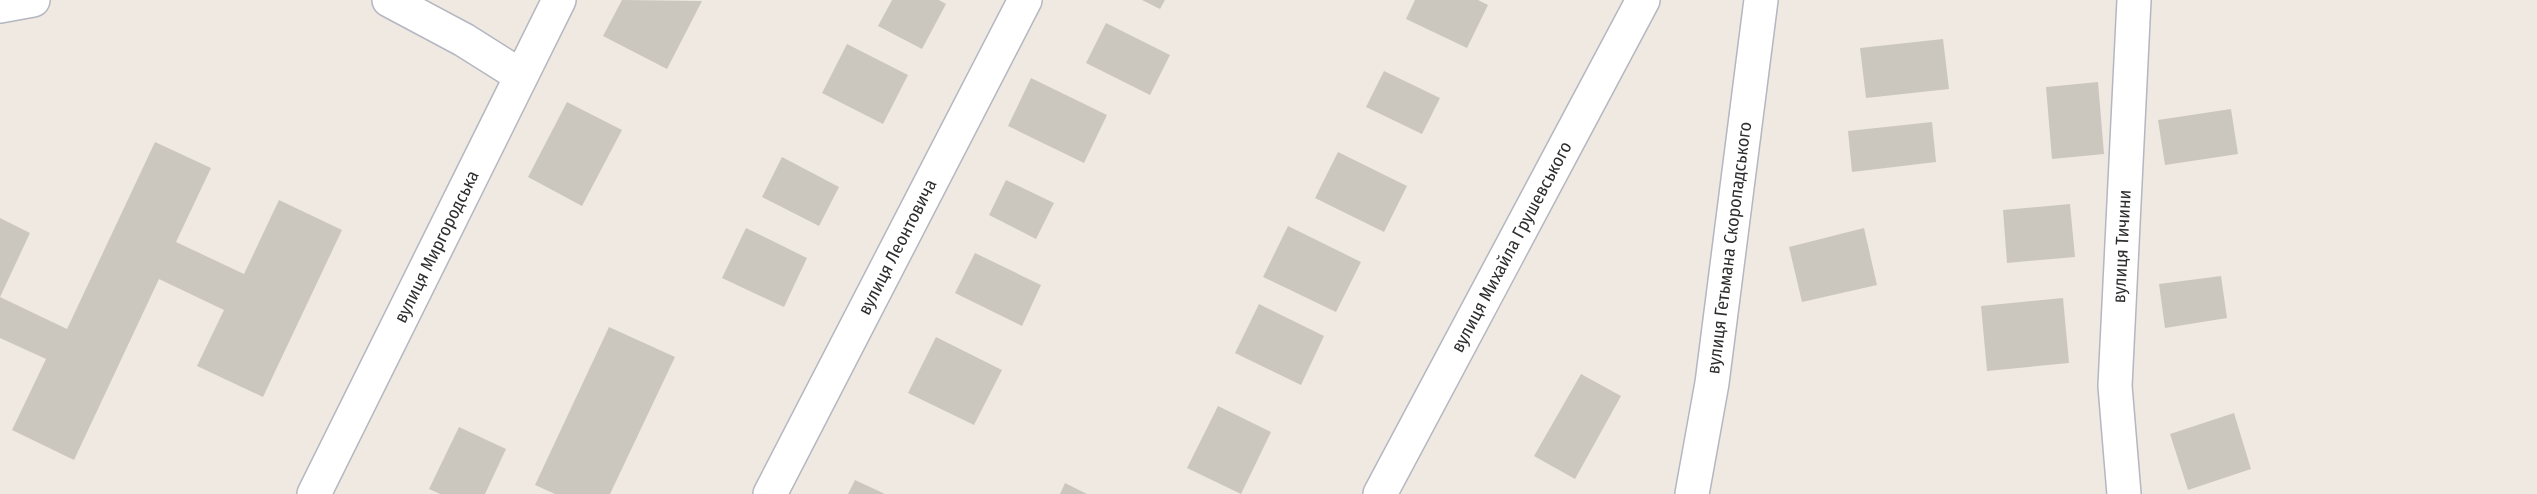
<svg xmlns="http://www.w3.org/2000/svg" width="2537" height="494" viewBox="0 0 2537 494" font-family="'Fira Sans Condensed',sans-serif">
  <rect width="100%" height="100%" fill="#efe9e1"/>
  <!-- building -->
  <path fill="#cbc7bf" d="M622,0l80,1 -35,68 -64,-33z
    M892,0h47l7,4 -24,45 -44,-23z
    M1142,0h23l-5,9z
    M1415,0h63l10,5 -21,43 -61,-29z
    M1106,23l64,32 -20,40 -64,-32z
    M1943,39l6,50 -83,9 -6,-50z
    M847,44l61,31 -25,49 -61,-31z
    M1384,71l56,27 -18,36 -56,-27z
    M1031,78l76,37 -23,48 -76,-37z
    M2098,82l6,72 -52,5 -6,-72z
    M567,102l55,28 -40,76 -54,-29z
    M2231,109l7,45 -73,11 -7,-45z
    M1932,122l4,40 -84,10 -4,-41z
    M155,142l56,26 -35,74 68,32 35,-74 63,30 -79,167 -66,-31 27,-56 -65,-31 -85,181 -62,-30 34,-71 -46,-21v-41l67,32z
    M1338,152l69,34 -23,46 -69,-34z
    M782,157l57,30 -20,39 -57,-29z
    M1006,180l48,23 -18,36 -47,-24z
    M2070,204l5,53 -68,6 -4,-53z
    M0,218l30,15 -30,64z
    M1288,226l73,36 -25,50 -73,-35z
    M746,228l61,30 -23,49 -62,-29z
    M1864,228l13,57 -75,17 -13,-55z
    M975,253l66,32 -19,41 -67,-33z
    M2221,276l6,42 -62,10 -6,-44z
    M2063,298l6,65 -82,8 -6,-65z
    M1259,304l65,32 -23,49 -66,-32z
    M609,327l66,30 -65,137h-55l-20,-9z
    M936,337l66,33 -28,55 -66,-32z
    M1581,374l40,22 -46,83 -41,-23z
    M1218,406l53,26 -30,62 -54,-26z
    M2234,413l17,56 -63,21 -18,-56z
    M459,427l47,22 -21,45h-45l-11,-5z
    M855,480l30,14h-37z
    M1065,483l22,11h-27z"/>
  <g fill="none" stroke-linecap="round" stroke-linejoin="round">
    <!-- minor casing -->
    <g stroke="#b4b7c1" stroke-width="36">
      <g id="minor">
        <path d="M389,0l75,40 57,36"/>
        <path d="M0,6l33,-6"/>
        <path id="s1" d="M314,494l245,-494"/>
        <path id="s2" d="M770,494l255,-494"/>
        <path id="s3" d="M1380,494l263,-494"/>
        <path id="s4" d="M1692,494l20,-111 49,-383"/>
        <path id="s5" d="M2124,494l-9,-108 19,-386"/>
      </g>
    </g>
    <!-- minor -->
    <use href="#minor" stroke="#fff" stroke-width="33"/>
  </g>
  <g text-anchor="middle" stroke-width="5" stroke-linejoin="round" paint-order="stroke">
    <!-- street labels -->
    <g font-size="18" fill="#2e2e2e" stroke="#fff">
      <text dy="6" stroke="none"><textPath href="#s1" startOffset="276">вулиця Миргородська</textPath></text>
      <text dy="6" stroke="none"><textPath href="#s2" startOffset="278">вулиця Леонтовича</textPath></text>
      <text dy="6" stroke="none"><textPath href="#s3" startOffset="280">вулиця Михайла Грушевського</textPath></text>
      <text dy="6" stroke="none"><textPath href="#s4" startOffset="249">вулиця Гетьмана Скоропадського</textPath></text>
      <text dy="6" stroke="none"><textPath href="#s5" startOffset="248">вулиця Тичини</textPath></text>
    </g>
  </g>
</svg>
